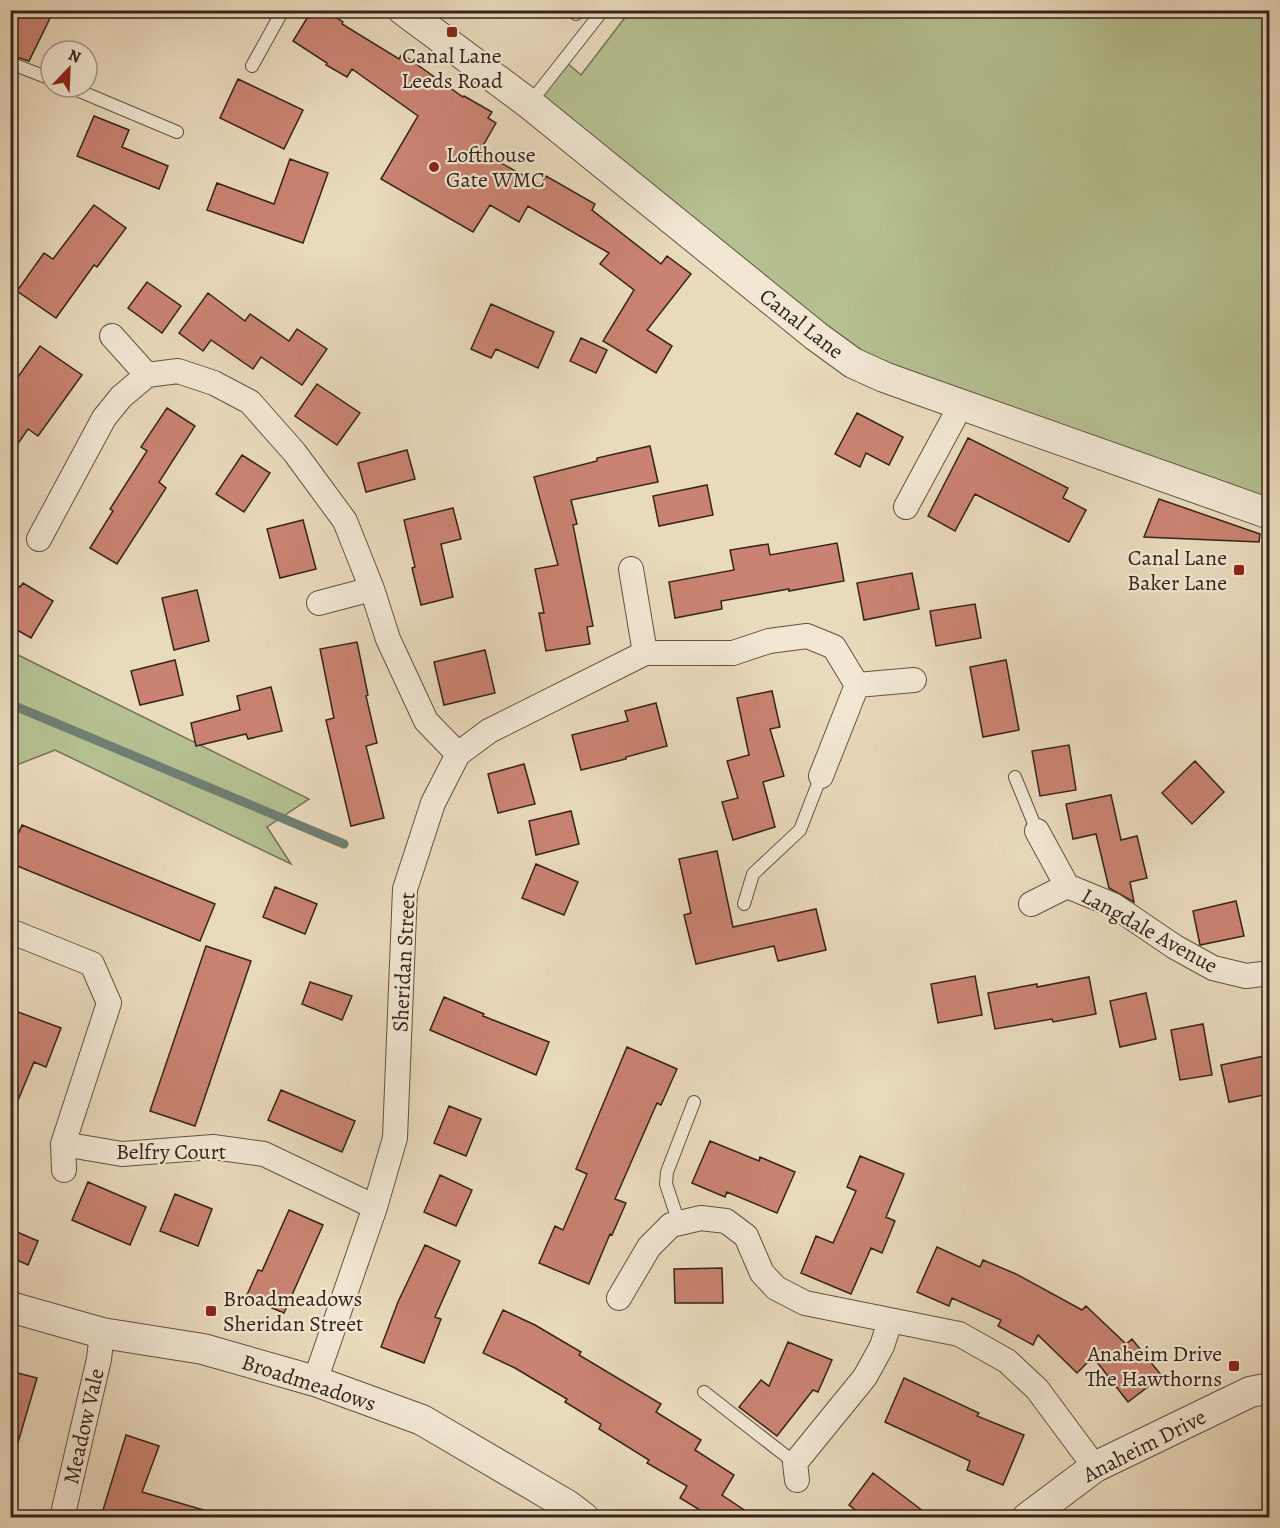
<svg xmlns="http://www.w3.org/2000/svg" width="1280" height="1528" viewBox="0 0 1280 1528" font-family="Alegreya,serif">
  <rect width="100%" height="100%" fill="#e9dabc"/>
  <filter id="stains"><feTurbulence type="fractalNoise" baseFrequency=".00333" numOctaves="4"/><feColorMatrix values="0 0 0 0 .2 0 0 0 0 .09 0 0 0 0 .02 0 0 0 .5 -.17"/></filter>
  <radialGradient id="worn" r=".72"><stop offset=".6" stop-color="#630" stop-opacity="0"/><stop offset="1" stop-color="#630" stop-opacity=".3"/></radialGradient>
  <!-- green -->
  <path fill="#b5c091" stroke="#757256" stroke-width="1.5" d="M630,11h639v503l-385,-137 -353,-272 34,-44 16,14z
    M10,651l299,148 -42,28 24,37 -236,-114 -41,16 -3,-1z"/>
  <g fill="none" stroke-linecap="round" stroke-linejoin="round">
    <!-- stream -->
    <path stroke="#707f73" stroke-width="9" d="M10,704l334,140"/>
  </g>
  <!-- building -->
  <path fill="#ca8372" stroke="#35241a" stroke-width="1.5" d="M10,10h44l-25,51 -19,-6z
    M312,10h13l18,12 -1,2 57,35 3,-5 61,43 1,-1 28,16 -4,6 8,5 -16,28 60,34 6,-9 49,28 -3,6 69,54 6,-8 24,18 -44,56 25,16 -16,27 -53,-32 31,-51 -34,-26 9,-11 -81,-47 -9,16 -29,-17 -17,27 -92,-53 37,-63 -66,-47 -5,8 -21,-12 1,-2 -34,-22z
    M238,79l65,31 -19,39 -64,-31z
    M94,116l35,14 -7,17 46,19 -9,23 -82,-33z
    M290,159l38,14 -25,70 -96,-33 10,-27 57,21z
    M94,205l32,23 -29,39 -3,-2 -38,53 -39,-27 27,-38 9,6z
    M147,282l34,24 -19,27 -34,-25z
    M208,293l37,28 5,-7 39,27 8,-12 30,20 -25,36 -41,-28 -8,12 -42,-29 -8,11 -24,-18z
    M491,304l63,28 -16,36 -42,-19 -5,9 -20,-9z
    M581,338l26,12 -11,23 -26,-12z
    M40,346l42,29 -44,61 -10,-7 -18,26v-67z
    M317,384l43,29 -23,32 -42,-29z
    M167,408l28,18 -36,56 7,6 -49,76 -27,-16 23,-37 -3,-2 37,-58 -6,-4z
    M857,413l46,24 -14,28 -23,-12 -6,14 -25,-13z
    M968,438l100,50 -5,10 23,12 -17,32 -94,-48 -20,37 -27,-15z
    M650,446l8,36 -87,18 6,24 -4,1 20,101 -6,1 3,17 -44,7 -7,-38h5l-9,-44 23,-4 -24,-88 63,-16v-3z
    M407,450l8,29 -49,13 -8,-29z
    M242,455l28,18 -26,39 -28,-18z
    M707,485l6,30 -54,11 -6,-30z
    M1159,499l101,35 -1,8 -115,-5z
    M453,508l8,31 -20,5 12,53 -32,8 -9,-37 3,-1 -11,-47z
    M303,520l13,49 -36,9 -13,-49z
    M837,543l7,38 -55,10v-2l-68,12 1,8 -47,9 -6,-36 65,-12 -4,-20 38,-6 2,11z
    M912,573l7,36 -55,11 -7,-37z
    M10,581l10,6 3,-4 30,18 -22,37 -21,-12z
    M197,590l12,51 -35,9 -12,-52z
    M975,604l6,34 -45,8 -6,-35z
    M357,642l11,53 -2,1 11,47 -11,3 18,72 -33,8 -25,-106 8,-2 -14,-69z
    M485,650l10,43 -51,12 -10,-43z
    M175,660l8,35 -43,10 -9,-34z
    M1006,660l13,70 -36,7 -13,-70z
    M271,687l11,44 -34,8 -2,-5 -50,12 -5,-23 49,-13 -3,-14z
    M772,691l8,36 -10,2 14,47 -21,6 12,45 -42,13 -11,-38 16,-4 -11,-37 22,-6 -12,-57z
    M656,703l11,43 -41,11v2l-45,11 -9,-35 56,-14 -3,-10z
    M1069,745l7,45 -36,6 -8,-45z
    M1195,761l29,31 -32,32 -30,-31z
    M524,764l11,40 -37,9 -10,-39z
    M1111,795l10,45 16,-4 10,42 -17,4 4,20 -25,-14 -13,-54 -23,5 -7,-35z
    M571,811l8,33 -43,11 -7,-34z
    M22,825l193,79 -15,37 -190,-78v-11z
    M717,851l16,76 83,-18 10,41 -48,11 -4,-15 -78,18 -12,-49 7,-2 -12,-54z
    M536,864l42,18 -14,33 -42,-17z
    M275,887l42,17 -12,30 -42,-17z
    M1236,901l8,35 -44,9 -7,-34z
    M206,946l45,15 -56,165 -45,-15z
    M975,976l7,39 -44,8 -7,-39z
    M1089,977l7,37 -43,8 -1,-3 -57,10 -7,-36 49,-9v3z
    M310,982l42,14 -10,24 -40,-16z
    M1146,993l10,46 -36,8 -10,-46z
    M444,997l40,17 -1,2 66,26 -13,33 -106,-45z
    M10,1009l51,19 -15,39 -12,-5 -23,55z
    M1203,1024l9,51 -32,5 -9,-50z
    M627,1047l50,22 -16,36 -4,-2 -42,96 11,4 -14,32 -2,-1 -21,50 -50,-21 16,-37 8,4 24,-56 -11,-5z
    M1269,1055v39l-40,8 -8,-37z
    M281,1090l74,31 -13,31 -74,-32z
    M449,1106l32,13 -15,37 -32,-13z
    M710,1141l49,20 1,-4 35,15 -18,41 -50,-21 -2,5 -33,-14z
    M860,1156l44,18 -18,43 9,4 -13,32 -11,-5 -20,46 -50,-21 15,-37 17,7 23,-52 -9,-4z
    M440,1175l32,15 -16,36 -32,-14z
    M88,1182l58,25 -16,38 -58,-25z
    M175,1194l37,15 -14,37 -38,-15z
    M289,1210l34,15 -39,88 -38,-16 12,-27 4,1z
    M10,1229l28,12 -10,24 -18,-8z
    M425,1245l35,16 -25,56 6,2 -17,44 -43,-16 17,-45z
    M937,1247l43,20 3,-7 33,14 66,36 4,-4 40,38 6,-5 30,37 -34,26 -35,-45 -16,16 -39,-38 -5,10 -35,-19 3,-6 -49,-22 -3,8 -32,-14z
    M722,1268l1,35h-48l-1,-34z
    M503,1310l32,15 46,27 -2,3 82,49 -5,8 45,28 -6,10 39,25 -12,20 34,23h-43l-33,-20 7,-12 -40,-23 2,-3 -50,-31 2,-5 -36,-22 2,-3 -52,-31 -32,-15z
    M788,1342l44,18 -14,32 -5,-2 -36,46 -38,-29 22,-27 8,6z
    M10,1371l27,7 -20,68 -7,-1z
    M904,1378l75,35 -2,3 47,19 -21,50 -36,-15 3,-9 -85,-39z
    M126,1435l33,11 -17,46 65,19 -1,7h-79l-24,-8z
    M873,1473l59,45h-66l-17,-13z"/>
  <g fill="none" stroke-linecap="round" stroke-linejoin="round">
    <!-- service casing -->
    <g stroke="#625242" stroke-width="14">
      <path id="service" d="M572,10l4,4
        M10,63l41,16
        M252,66l31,-56
        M70,87l107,45
        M530,103l73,-93
        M1015,777l22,54
        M744,904l9,-30 47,-44 21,-54
        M679,1223l-13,-39 1,-12 27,-70
        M704,1392l91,71"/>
    </g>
    <!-- minor casing -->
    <g stroke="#625242" stroke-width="26">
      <path id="minor" d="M112,336l35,39
        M906,507l55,-102
        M39,539l65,-121 17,-21 26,-22 31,-4 36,12 36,19 45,51 50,68 27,68 16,50 38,82 32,33
        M631,569l14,84
        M319,603l53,-14
        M821,776l36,-91
        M1037,831l30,55
        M1031,904l36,-18 46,19 62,42 38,21 33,8 24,-3
        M10,931l82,33 17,39 -46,141 1,26
        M63,1144l59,10 91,-7 51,7 111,53
        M619,1298l30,-51 22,-22 30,-7 25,3 20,15 16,37 14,15 29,15 154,31 48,27 30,28 58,78
        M315,1381l60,-174 20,-69 10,-249 28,-86 25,-49 31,-23 156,-78h88l36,-12 38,-5 27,11 23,38 57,-5
        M797,1480l-2,-17 70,-86 17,-31 8,-25
        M62,1518l37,-159 3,-26"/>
    </g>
    <!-- tertiary casing -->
    <g stroke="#625242" stroke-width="32">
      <path id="tertiary" d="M403,10l128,95 285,231 37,27 31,14 36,13 350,124
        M10,1307l92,26 101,16 112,32 107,39 145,85 17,13
        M1027,1518l68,-51 155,-75 20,-4"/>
    </g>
    <!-- service -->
    <use href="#service" stroke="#f1e7d3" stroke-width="12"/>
    <!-- minor -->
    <use href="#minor" stroke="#f1e7d3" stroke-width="24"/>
    <!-- tertiary -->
    <use href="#tertiary" stroke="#f1e7d3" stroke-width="30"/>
  </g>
  <!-- markers -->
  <g fill="#8f2418" stroke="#f1e7d3" stroke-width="2">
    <rect x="446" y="26" width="12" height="12" rx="3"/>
    <circle cx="434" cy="167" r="6"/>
    <rect x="1233" y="564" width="12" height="12" rx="3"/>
    <rect x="205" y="1305" width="12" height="12" rx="3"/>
    <rect x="1228" y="1360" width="12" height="12" rx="3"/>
  </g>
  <g text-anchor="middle" stroke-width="4.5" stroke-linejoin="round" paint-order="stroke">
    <!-- poi labels -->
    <g font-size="22" fill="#35241a" stroke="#f1e7d3" text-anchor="start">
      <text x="452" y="63" text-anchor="middle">Canal Lane<tspan x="452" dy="25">Leeds Road</tspan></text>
      <text x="446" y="162">Lofthouse<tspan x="446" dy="25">Gate WMC</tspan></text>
      <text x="1227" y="565" text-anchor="end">Canal Lane<tspan x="1227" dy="25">Baker Lane</tspan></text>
      <text x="223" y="1306">Broadmeadows<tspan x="223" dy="25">Sheridan Street</tspan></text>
      <text x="1222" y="1361" text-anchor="end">Anaheim Drive<tspan x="1222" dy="25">The Hawthorns</tspan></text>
    </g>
    <!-- street labels -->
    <g font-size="22" fill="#35241a" stroke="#f1e7d3">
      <text transform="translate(802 323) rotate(38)" y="8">Canal Lane</text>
      <text transform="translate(1150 930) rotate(29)" y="8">Langdale Avenue</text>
      <text transform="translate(403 962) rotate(-87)" y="8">Sheridan Street</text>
      <text x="171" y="1159">Belfry Court</text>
      <text transform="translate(309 1382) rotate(18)" y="8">Broadmeadows</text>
      <text transform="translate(83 1426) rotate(-77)" y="8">Meadow Vale</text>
      <text transform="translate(1144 1445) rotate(-27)" y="8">Anaheim Drive</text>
    </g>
  </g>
  <!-- margin -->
  <rect width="1280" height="1528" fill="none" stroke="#e9dabc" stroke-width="36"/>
  <rect x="12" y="12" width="1256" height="1504" fill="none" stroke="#35241a" stroke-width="3"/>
  <rect x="18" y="18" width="1244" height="1492" fill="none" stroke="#35241a" stroke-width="1.5"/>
  <!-- north arrow -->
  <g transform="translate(69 69) rotate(23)"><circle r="28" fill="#f1e7d3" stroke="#a69989" stroke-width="1.5"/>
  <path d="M0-4.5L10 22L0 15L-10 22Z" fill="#8f2418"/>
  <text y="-9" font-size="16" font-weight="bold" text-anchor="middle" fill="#35241a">N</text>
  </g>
  <rect width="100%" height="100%" filter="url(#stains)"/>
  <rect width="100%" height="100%" fill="url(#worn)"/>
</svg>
